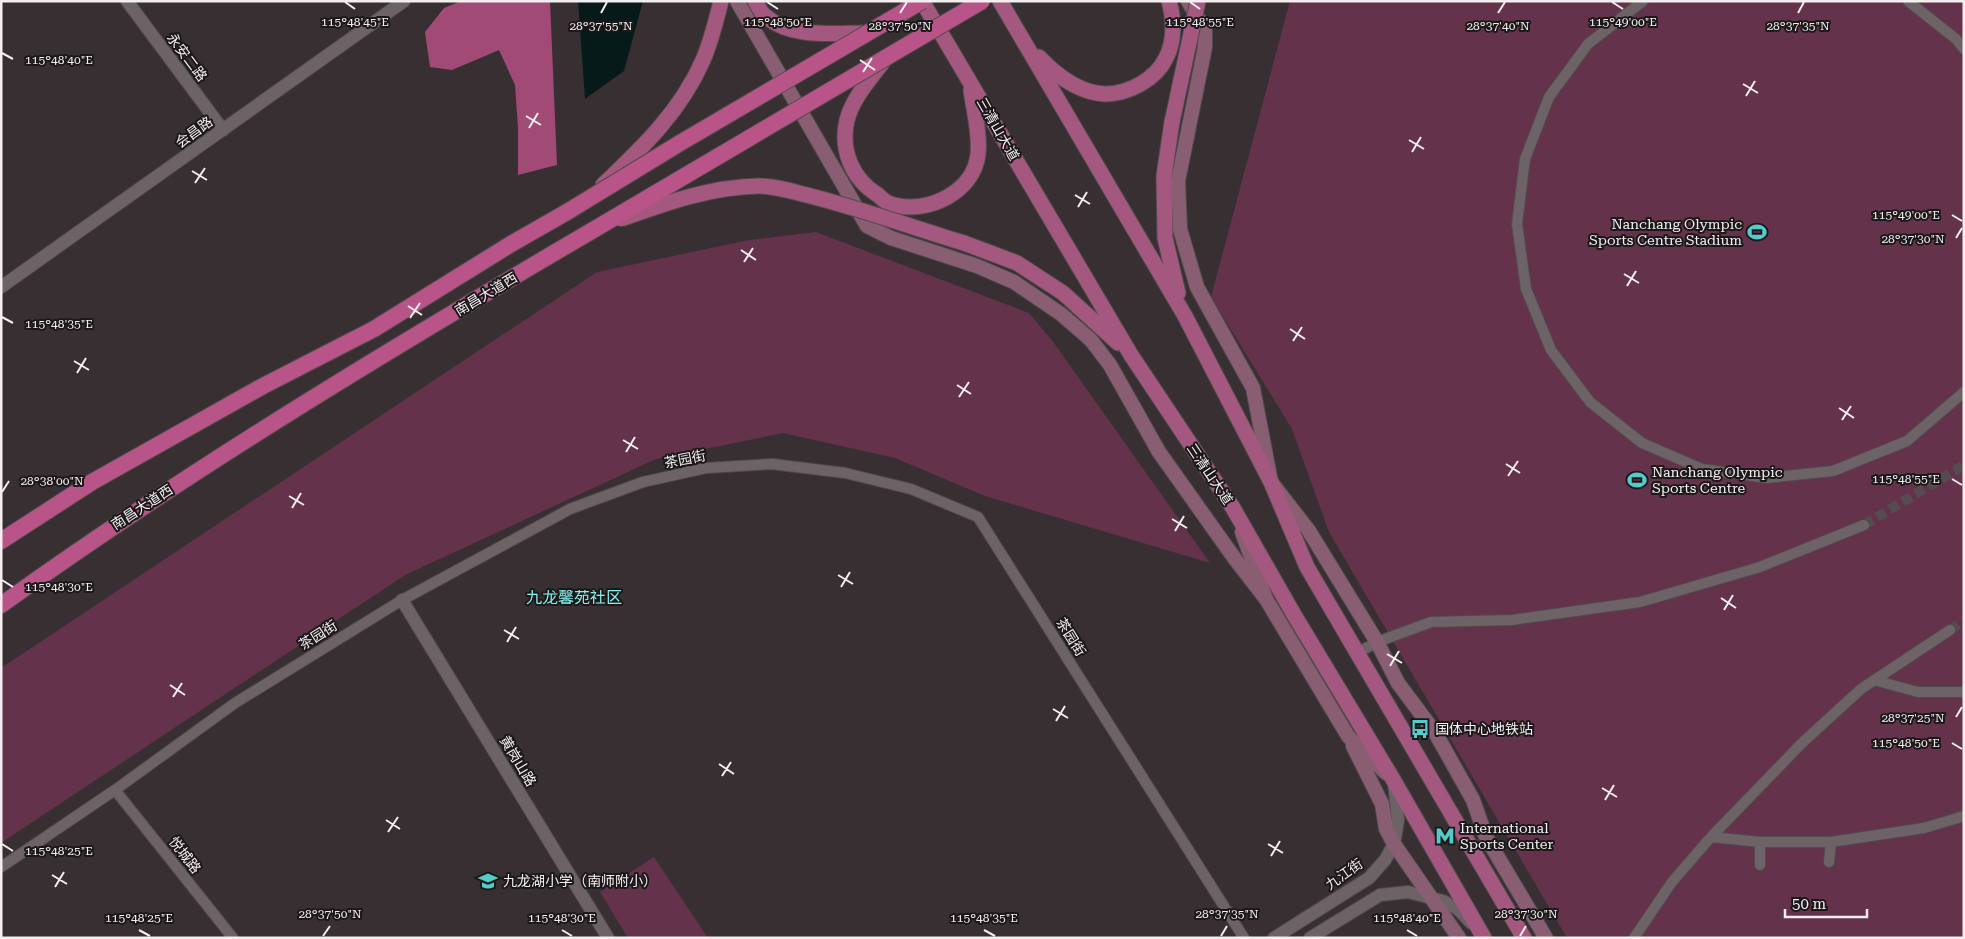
<svg xmlns="http://www.w3.org/2000/svg" width="1965" height="939" viewBox="0 0 1965 939" font-family="'Roboto Serif','Noto Sans SC',serif">
  <rect width="100%" height="100%" fill="#382f32"/>
  <!-- green -->
  <path fill="#64324a" d="M1290,1h674v937h-397l-238,-406 -37,-103 -81,-132z
    M816,232l213,81 25,30 156,220 -225,-67 -90,-38 -112,-25 -127,26 -251,116 -404,268v-175l596,-396 152,-32z
    M654,857l54,81h-80l-28,-46z"/>
  <!-- forest -->
  <path fill="#a24a76" d="M461,1h89l7,164 -39,10v-47l-3,-43 -16,-35 -47,20 -22,-3 -5,-35 19,-24z"/>
  <!-- water -->
  <path fill="#071a1a" d="M578,1h65l-19,70 -39,28z"/>
  <g fill="none" stroke-linecap="round" stroke-linejoin="round">
    <!-- minor-tunnel -->
    <path stroke="#544c4e" stroke-width="10" stroke-dasharray="10 5" stroke-linecap="butt" d="M1864,525l100,-60
      M1950,630l14,-9"/>
    <!-- minor casing -->
    <g stroke="#524b4d" stroke-width="12">
      <path id="minor" d="M1643,1l-55,43 -39,53 -24,62 -8,65 9,65 25,61 39,52 52,41 60,26 65,9 66,-7 74,-30 57,-49
        M1908,1l48,38 8,10
        M1357,653l20,-11 54,-20 81,-2 128,-18 120,-35 104,-42
        M1874,680l44,12h46
        M115,790l118,148
        M1711,837l49,5h71l93,-14 40,-12
        M1829,862l2,-20
        M1760,865v-23
        M1,867l114,-77 120,-87 167,-103 168,-91 73,-27 63,-14 66,-4 73,9 66,16 67,28 266,421
        M1634,938l38,-56 39,-45 92,-95 58,-53 89,-59"/>
    </g>
    <!-- tertiary casing -->
    <g stroke="#524b4d" stroke-width="14">
      <path id="tertiary" d="M127,1l96,129
        M1,287l403,-286
        M402,600l206,338
        M1274,938l95,-60 16,-18 9,-16 4,-24 -4,-37
        M1310,938l70,-43 28,-3 35,9 15,8 13,14"/>
    </g>
    <!-- secondary casing -->
    <g stroke="#524b4d" stroke-width="16">
      <path id="secondary" d="M737,1l130,225 24,12 86,28 37,16 47,32 30,26 19,25 49,87 76,107 31,40
        M1188,1l17,29v17l-27,134 2,48 17,58 56,101 18,94 38,49 68,111 21,41 38,51 37,66 13,37 60,101
        M1242,532l24,67 82,137 38,37
        M1353,746l29,58 4,25 8,15 65,94"/>
    </g>
    <!-- primary casing -->
    <g stroke="#524b4d" stroke-width="17">
      <path id="primary" d="M755,1c3,5 5,10 9,14 26,24 70,18 103,18
        M922,1l209,354 102,153 60,105 101,168 90,157
        M1000,1l185,315 86,166 36,85 217,371
        M1039,57c17,18 41,36 66,37 24,0 51,-15 61,-36 9,-17 8,-39 3,-57
        M885,59c-13,18 -32,38 -38,61 -7,30 5,59 31,75 4,4 10,9 16,10 34,9 80,-13 84,-51 2,-21 -4,-43 -7,-64
        M1172,122l-8,54 1,62 13,55
        M603,185c39,-37 78,-74 100,-125 8,-18 13,-39 18,-59
        M964,243l53,20 46,30 55,50"/>
    </g>
    <!-- trunk casing -->
    <g stroke="#524b4d" stroke-width="18">
      <path id="trunk" d="M1,541l91,-59 171,-96 111,-57 137,-85 56,-32
        M1,605c187,-134 384,-253 582,-369"/>
    </g>
    <!-- minor -->
    <use href="#minor" stroke="#6d6367" stroke-width="10"/>
    <!-- tertiary -->
    <use href="#tertiary" stroke="#6d6367" stroke-width="12"/>
    <!-- secondary -->
    <use href="#secondary" stroke="#895e73" stroke-width="14"/>
    <!-- primary -->
    <use href="#primary" stroke="#a5587f" stroke-width="15"/>
    <!-- trunk -->
    <use href="#trunk" stroke="#b85487" stroke-width="16"/>
    <!-- primary-bridge casing -->
    <g stroke="#524b4d" stroke-width="17" stroke-linecap="butt">
      <path id="primary-bridge" d="M1172,122l26,-121
        M621,219c45,-16 89,-32 137,-33 19,0 41,7 60,12 49,13 97,30 146,45"/>
    </g>
    <!-- trunk-bridge casing -->
    <g stroke="#524b4d" stroke-width="18" stroke-linecap="butt">
      <path id="trunk-bridge" d="M567,212l113,-69 242,-142
        M583,236l399,-235"/>
    </g>
    <!-- primary-bridge -->
    <use href="#primary-bridge" stroke="#a5587f" stroke-width="15"/>
    <!-- trunk-bridge -->
    <use href="#trunk-bridge" stroke="#b85487" stroke-width="16"/>
  </g>
  <!-- ticks -->
  <path fill="none" stroke="#f3eef0" stroke-width="2" d="M345,2l10,7M767,2l11,7M1190,2l10,7M1612,2l11,7M601,13l6,-11M900,13l7,-11M1498,13l7,-11M1798,13l6,-11M2,53l11,6M860,60l15,10M863,72l9,-14M1743,84l15,9M1746,96l9,-15M526,116l15,9M529,128l9,-15M1409,140l15,9M1412,152l9,-15M192,171l15,9M195,183l10,-15M1075,195l15,9M1078,207l9,-15M1952,215l10,6M1956,238l6,-10M741,250l15,10M744,262l9,-14M1624,274l15,9M1627,286l9,-15M408,306l14,9M2,317l11,6M410,318l10,-15M1290,329l15,10M1293,341l9,-14M74,361l15,9M77,373l9,-15M957,385l14,9M959,397l10,-15M1839,408l15,10M1842,420l9,-14M623,440l15,9M626,452l9,-15M1506,464l14,9M1508,476l10,-15M1952,479l10,6M2,492l7,-11M289,496l15,9M292,508l9,-15M1172,519l15,9M1175,531l9,-15M838,575l15,9M2,580l11,7M841,587l9,-15M1721,598l15,10M1724,610l9,-15M504,630l15,9M507,642l9,-15M1387,654l15,9M1390,666l9,-15M170,685l15,10M173,697l9,-14M1053,709l15,9M1956,717l6,-10M1056,721l9,-15M1952,743l10,6M719,764l15,10M722,776l9,-14M1602,788l15,9M1605,800l9,-15M386,820l14,9M388,832l10,-15M2,844l11,7M1268,844l15,9M1271,856l9,-15M52,875l15,9M55,887l9,-15M139,930l11,6M562,930l10,6M984,930l11,6M1407,930l10,6M323,936l7,-10M1221,936l6,-10M1520,936l6,-10"/>
  <!-- icons -->
  <defs>
    <g id="stadium-bare" transform="scale(1.5)"><path d="M0-5a6.5 5 0 1 0 0 10a6.5 5 0 1 0 0-10ZM-3.5-1.8h7v3.6h-7Z" fill="#53cdcb" stroke="#1c181a" stroke-width="2.5" paint-order="stroke"/></g>
    <g id="bus-bare" transform="scale(1.5)"><path d="M-5-6H5V4H4V6H2V4H-2V6H-4V4H-5ZM-3.5-4V0h7V-4ZM-3.5 1.2v1.5H-2V1.2ZM2 1.2v1.5H3.5V1.2Z" fill="#53cdcb" stroke="#1c181a" stroke-width="2.5" paint-order="stroke"/></g>
    <g id="metro-bare" transform="scale(1.5)"><path d="M-5.5 5V-5H-3L0 0L3-5H5.5V5H3V-.5L0 4L-3-.5V5Z" fill="#53cdcb" stroke="#1c181a" stroke-width="2.5" paint-order="stroke"/></g>
    <g id="school-bare" transform="scale(1.5)"><path d="M0-5L7-2L0 1L-7-2ZM-4 1L0 2.5L4 1V4Q0 6-4 4Z" fill="#53cdcb" stroke="#1c181a" stroke-width="2.5" paint-order="stroke"/></g>
  </defs>
  <g fill-rule="evenodd">
    <use href="#stadium-bare" x="1757" y="232"/>
    <use href="#stadium-bare" x="1637" y="480"/>
    <use href="#bus-bare" x="1420" y="729"/>
    <use href="#metro-bare" x="1445" y="836"/>
    <use href="#school-bare" x="488" y="881"/>
  </g>
  <g text-anchor="middle" stroke-width="4" stroke-linejoin="round" paint-order="stroke">
    <!-- street labels -->
    <g font-size="14" fill="#f3eef0" stroke="#1c181a">
      <text transform="translate(187 57) rotate(53)" y="5">永安二路</text>
      <text transform="translate(998 129) rotate(60)" y="5">三清山大道</text>
      <text transform="translate(194 132) rotate(-36)" y="5">会昌路</text>
      <text transform="translate(486 294) rotate(-31)" y="5">南昌大道西</text>
      <text transform="translate(685 459) rotate(-11)" y="5">茶园街</text>
      <text transform="translate(1210 474) rotate(56)" y="5">三清山大道</text>
      <text transform="translate(142 507) rotate(-33)" y="5">南昌大道西</text>
      <text transform="translate(318 635) rotate(-32)" y="5">茶园街</text>
      <text transform="translate(1071 637) rotate(58)" y="5">茶园街</text>
      <text transform="translate(518 761) rotate(59)" y="5">黄岗山路</text>
      <text transform="translate(185 855) rotate(52)" y="5">悦城路</text>
      <text transform="translate(1344 874) rotate(-35)" y="5">九江街</text>
    </g>
    <!-- poi labels -->
    <g font-size="14" fill="#f3eef0" stroke="#1c181a" text-anchor="start">
      <text x="1742" y="229" text-anchor="end">Nanchang Olympic<tspan x="1742" dy="16">Sports Centre Stadium</tspan></text>
      <text x="1652" y="477">Nanchang Olympic<tspan x="1652" dy="16">Sports Centre</tspan></text>
      <text x="1435" y="734">国体中心地铁站</text>
      <text x="1460" y="833">International<tspan x="1460" dy="16">Sports Center</tspan></text>
      <text x="503" y="886">九龙湖小学（南师附小）</text>
    </g>
    <!-- quarter labels -->
    <g font-size="16" fill="#85f1ee" stroke="#1c181a">
      <text x="574" y="603">九龙馨苑社区</text>
    </g>
  </g>
  <g font-size="12" text-anchor="middle" fill="#f3eef0" stroke="#1c181a" stroke-width="4" stroke-linejoin="round" paint-order="stroke">
    <text x="355" y="26">115°48'45"E</text>
    <text x="778" y="26">115°48'50"E</text>
    <text x="1200" y="26">115°48'55"E</text>
    <text x="1623" y="26">115°49'00"E</text>
    <text x="601" y="30">28°37'55"N</text>
    <text x="900" y="30">28°37'50"N</text>
    <text x="1498" y="30">28°37'40"N</text>
    <text x="1798" y="30">28°37'35"N</text>
    <text x="59" y="64">115°48'40"E</text>
    <text x="1906" y="219">115°49'00"E</text>
    <text x="1913" y="243">28°37'30"N</text>
    <text x="59" y="328">115°48'35"E</text>
    <text x="1906" y="483">115°48'55"E</text>
    <text x="52" y="485">28°38'00"N</text>
    <text x="59" y="591">115°48'30"E</text>
    <text x="1913" y="722">28°37'25"N</text>
    <text x="1906" y="747">115°48'50"E</text>
    <text x="59" y="855">115°48'25"E</text>
    <text x="330" y="918">28°37'50"N</text>
    <text x="1227" y="918">28°37'35"N</text>
    <text x="1526" y="918">28°37'30"N</text>
    <text x="139" y="922">115°48'25"E</text>
    <text x="562" y="922">115°48'30"E</text>
    <text x="984" y="922">115°48'35"E</text>
    <text x="1407" y="922">115°48'40"E</text>
  </g>
  <!-- border -->
  <rect width="1965" height="939" fill="none" stroke="#f3eef0" stroke-width="5"/>
  <!-- scale -->
  <path d="M1785 909v8h82v-8" fill="none" stroke="#f3eef0" stroke-width="2.5"/>
  <text x="1792" y="909" font-size="15" fill="#f3eef0" stroke="#1c181a" stroke-width="4" paint-order="stroke">50 m</text>
</svg>
